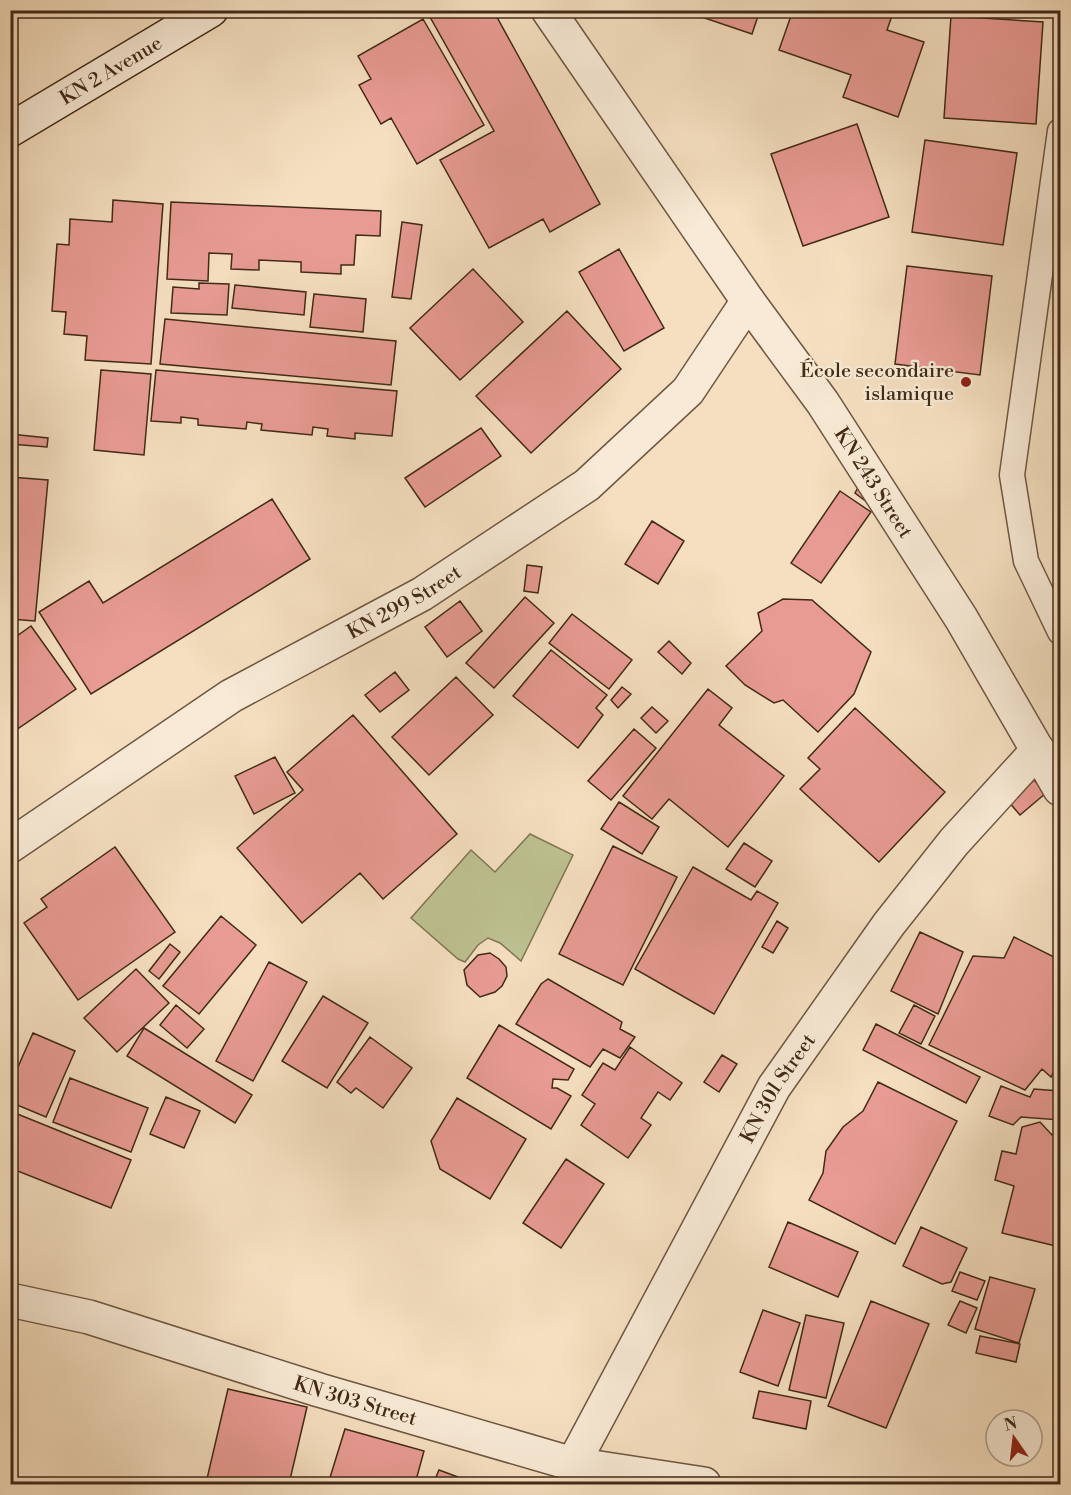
<svg xmlns="http://www.w3.org/2000/svg" width="1071" height="1495" viewBox="0 0 1071 1495" font-family="'Libre Bodoni',serif">
  <rect width="100%" height="100%" fill="#f5dfc0"/>
  <filter id="stains"><feTurbulence type="fractalNoise" baseFrequency=".00333" numOctaves="4"/><feColorMatrix values="0 0 0 0 .2 0 0 0 0 .09 0 0 0 0 .02 0 0 0 .5 -.17"/></filter>
  <radialGradient id="worn" r=".72"><stop offset=".6" stop-color="#630" stop-opacity="0"/><stop offset="1" stop-color="#630" stop-opacity=".3"/></radialGradient>
  <!-- green -->
  <path fill="#bdc191" stroke="#807654" stroke-width="1.5" d="M530,834l43,21 -52,106 -21,-18 -12,-5 -10,7 -13,17 -7,-3 -47,-41 60,-68 24,22z"/>
  <!-- building -->
  <path fill="#e89b93" stroke="#422a17" stroke-width="1.5" d="M442,10h51l107,194 -50,28 -7,-13 -54,29 -49,-88 54,-29 -64,-114z
    M681,10h79l-8,24z
    M793,10h101l-7,20 37,12 -26,75 -55,-20 8,-22 -72,-25z
    M951,16l92,6 -7,102 -92,-6z
    M423,19l61,106 -67,39 -26,-46 -10,6 -22,-39 12,-6 -13,-23z
    M857,124l32,93 -86,29 -32,-92z
    M925,140l92,13 -14,92 -91,-13z
    M113,200l50,4 -12,160 -66,-4 2,-24 -23,-2 2,-22 -14,-1 5,-67 12,1 1,-26 42,3z
    M171,202l210,9 -1,25 -24,-1 -2,30h-13v9l-40,-2v-10l-42,-2v10l-28,-1 1,-15 -23,-1 -1,28 -41,-2z
    M402,222l20,3 -11,74 -19,-2z
    M619,249l45,79 -40,23 -45,-79z
    M907,266l85,10 -12,99 -85,-11z
    M473,269l50,53 -63,58 -50,-52z
    M199,283l30,1 -2,31 -56,-2 2,-26 26,2z
    M235,285l71,7 -2,23 -72,-7z
    M314,294l52,5 -3,33 -53,-5z
    M567,311l54,58 -90,84 -55,-57z
    M165,319l231,22 -5,44 -231,-21z
    M101,370l50,4 -7,81 -50,-5z
    M156,370l241,21 -5,45 -37,-3v6l-28,-3 1,-7 -15,-2 -1,8 -51,-5 1,-6 -15,-2 -1,7 -48,-4v-6l-17,-2v6l-30,-2z
    M481,428l20,28 -76,51 -20,-29z
    M10,434l38,4 -1,9 -37,-3z
    M10,477l38,3 -13,141 -25,-2z
    M859,486l13,20 -17,-13z
    M840,491l31,21 -50,71 -30,-20z
    M272,499l38,60 -219,135 -52,-82 50,-31 14,22z
    M652,521l32,20 -26,43 -33,-20z
    M527,565l15,2 -4,26 -14,-2z
    M525,597l29,26 -60,65 -28,-25z
    M783,599l29,1 59,52 -17,42 -36,38 -35,-32 -9,3 -29,-18 -19,-19 36,-35 -4,-18z
    M460,601l22,30 -35,26 -22,-30z
    M572,614l60,46 -23,29 -60,-46z
    M31,626l45,63 -66,45v-93z
    M669,641l22,22 -9,11 -24,-22z
    M551,650l56,45 -11,13 7,7 -25,33 -65,-52z
    M395,672l14,18 -29,22 -15,-17z
    M456,677l37,38 -64,60 -37,-38z
    M622,687l9,7 -13,14 -7,-8z
    M708,689l24,19 -13,17 65,51 -56,71 -59,-48 -17,20 -29,-23z
    M652,707l16,14 -12,12 -15,-15z
    M855,708l90,84 -66,70 -79,-73 20,-20 -12,-11z
    M353,715l104,119 -74,65 -23,-26 -58,50 -65,-75 66,-58 -16,-18z
    M634,729l22,19 -45,52 -23,-19z
    M275,757l20,36 -41,21 -19,-38z
    M1034,780l12,13 -26,22 -12,-14z
    M619,802l40,25 -17,27 -41,-25z
    M744,843l28,18 -17,26 -29,-18z
    M613,846l64,31 -54,108 -64,-31z
    M115,847l60,85 -97,68 -54,-77 23,-16 -6,-8z
    M693,867l58,33 6,-9 21,12 -64,111 -79,-45z
    M221,916l35,29 -57,69 -36,-28z
    M777,921l11,7 -15,25 -11,-6z
    M920,932l43,20 -25,62 -47,-23z
    M1014,937l46,23v99l-9,18 -9,-8 -17,21 -96,-45 44,-89 31,2z
    M170,944l10,8 -21,27 -10,-8z
    M490,953l9,6 7,8 1,9 -5,10 -7,6 -15,5 -13,-12 -3,-15 14,-15z
    M269,962l38,20 -54,99 -37,-20z
    M136,969l33,34 -52,49 -33,-34z
    M548,979l74,43 -2,7 15,8 -15,21 -17,-9 -13,18 -74,-43 25,-40z
    M323,996l45,27 -41,65 -45,-27z
    M176,1005l28,24 -17,19 -27,-23z
    M914,1005l21,11 -14,28 -22,-11z
    M876,1024l104,53 -14,26 -103,-53z
    M499,1025l75,44 -6,11 -15,-1 -1,9h5l14,8 -20,33 -84,-51z
    M144,1028l108,67 -17,28 -108,-67z
    M33,1033l42,18 -29,66 -36,-15v-17z
    M370,1037l42,31 -29,40 -27,-20 -5,5 -14,-11z
    M630,1047l52,36 -12,17 -12,-8 -17,26 10,7 -23,33 -47,-33 14,-21 -13,-9 21,-32 12,7z
    M722,1055l15,9 -18,28 -15,-10z
    M70,1078l78,30 -17,44 -78,-30z
    M878,1082l79,39 -62,123 -86,-44 14,-27 3,-22 17,-24 20,-16z
    M1001,1086l29,11 4,-8 26,2v29l-39,-3 -8,8 -24,-9z
    M166,1097l34,14 -16,37 -34,-14z
    M457,1098l69,41 -36,60 -50,-30 -9,-28z
    M10,1111l121,49 -20,48 -101,-40z
    M1040,1122l12,13 8,-8v120l-58,-14 12,-47 -19,-6 7,-29 14,3 6,-27z
    M566,1159l38,25 -43,64 -38,-25z
    M788,1222l70,30 -20,45 -69,-30z
    M921,1227l46,21 -16,34 -9,2 -39,-18z
    M960,1272l25,9 -8,19 -25,-9z
    M990,1277l45,12 -16,54 -44,-14z
    M871,1301l58,23 -43,104 -58,-22z
    M960,1301l17,7 -11,25 -18,-8z
    M763,1310l37,13 -22,63 -38,-14z
    M806,1315l38,8 -18,75 -37,-8z
    M980,1336l40,8 -4,18 -40,-9z
    M228,1389l79,18 -18,77 -83,-1z
    M759,1391l52,10 -5,28 -53,-11z
    M345,1429l79,22 -9,33h-87z
    M439,1470l38,14h-44z"/>
  <g fill="none" stroke-linecap="round" stroke-linejoin="round">
    <!-- lane casing -->
    <g stroke="#6f5741" stroke-width="27">
      <path id="lane" d="M1060,131l-48,344 14,86 34,71"/>
    </g>
    <!-- street casing -->
    <g stroke="#6f5741" stroke-width="36">
      <g id="street">
        <path id="s1" d="M548,10l200,291 75,102 138,215 99,171"/>
        <path id="s2" d="M10,846l221,-150 191,-102 165,-109 101,-94 60,-90"/>
        <path id="s3" d="M10,1300l79,17 230,73 254,74 131,20"/>
        <path id="s4" d="M573,1464l201,-377 115,-163 65,-82 84,-92"/>
      </g>
    </g>
    <!-- secondary casing -->
    <g stroke="#422a17" stroke-width="36">
      <g id="secondary">
        <path id="s5" d="M10,130l201,-120"/>
      </g>
    </g>
    <!-- lane -->
    <use href="#lane" stroke="#f8ead6" stroke-width="24"/>
    <!-- street -->
    <use href="#street" stroke="#f8ead6" stroke-width="33"/>
    <!-- secondary -->
    <use href="#secondary" stroke="#f8ead6" stroke-width="33"/>
  </g>
  <!-- markers -->
  <circle fill="#8f2418" stroke="#f8ead6" stroke-width="2" cx="966" cy="382" r="6"/>
  <g text-anchor="middle" stroke-width="4.5" stroke-linejoin="round" paint-order="stroke">
    <!-- street labels -->
    <g font-size="20" fill="#422a17" stroke="#f8ead6">
      <text dy="7" stroke="none"><textPath href="#s5" startOffset="117">KN 2 Avenue</textPath></text>
      <text dy="7" stroke="none"><textPath href="#s1" startOffset="574">KN 243 Street</textPath></text>
      <text dy="7" stroke="none"><textPath href="#s2" startOffset="464">KN 299 Street</textPath></text>
      <text dy="7" stroke="none"><textPath href="#s4" startOffset="428">KN 301 Street</textPath></text>
      <text dy="7" stroke="none"><textPath href="#s3" startOffset="360">KN 303 Street</textPath></text>
    </g>
    <!-- poi labels -->
    <g font-size="20" fill="#422a17" stroke="#f8ead6" text-anchor="end">
      <text x="954" y="377">École secondaire<tspan x="954" dy="23">islamique</tspan></text>
    </g>
  </g>
  <!-- margin -->
  <rect width="1071" height="1495" fill="none" stroke="#f5dfc0" stroke-width="36"/>
  <rect x="12" y="12" width="1047" height="1471" fill="none" stroke="#422a17" stroke-width="3"/>
  <rect x="18" y="18" width="1035" height="1459" fill="none" stroke="#422a17" stroke-width="1.5"/>
  <!-- north arrow -->
  <g transform="translate(1014 1438) rotate(346)"><circle r="28" fill="#f8ead6" stroke="#af9d8a" stroke-width="1.5"/>
  <path d="M0-4.5L10 22L0 15L-10 22Z" fill="#8f2418"/>
  <text y="-9" font-size="16" font-weight="bold" text-anchor="middle" fill="#422a17">N</text>
  </g>
  <rect width="100%" height="100%" filter="url(#stains)"/>
  <rect width="100%" height="100%" fill="url(#worn)"/>
</svg>
